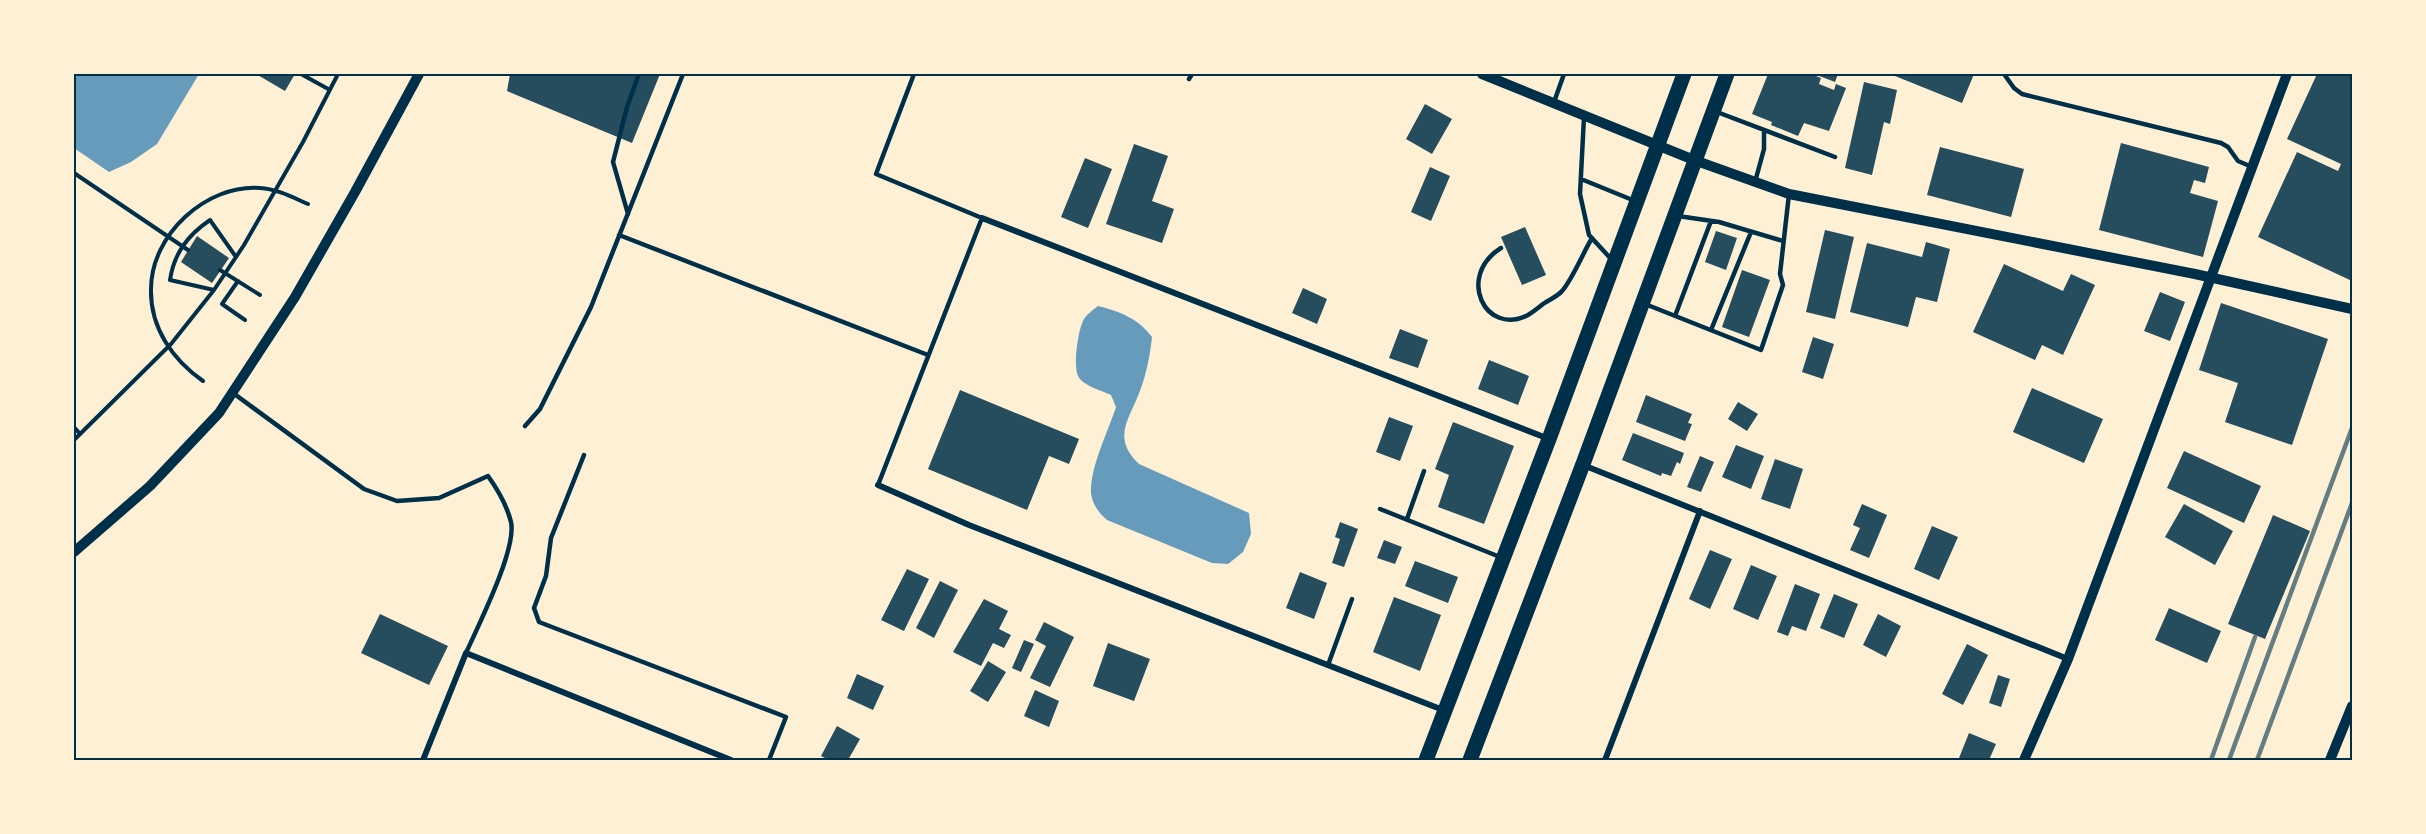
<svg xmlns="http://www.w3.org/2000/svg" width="2426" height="834" viewBox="0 0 2426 834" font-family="'Asap Condensed',sans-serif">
  <rect width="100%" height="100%" fill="#fdf0d5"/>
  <!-- water -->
  <path fill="#669bbc" d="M74,74h125l-42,70 -26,18 -22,10 -35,-24z
    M1098,306c21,5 41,13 54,31 -2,18 -5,34 -11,51 -10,30 -31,48 -2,76l110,49 2,21 -8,18 -15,12 -16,-1 -105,-43c-8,-7 -15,-16 -16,-27 -1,-26 17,-61 25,-86l-5,-12c-10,-5 -28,-9 -33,-19 -5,-11 0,-47 6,-57 3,-5 9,-9 14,-13z"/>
  <!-- building -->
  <path fill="#264d5e" d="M256,74h39l-10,17z
    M510,74h150l-28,69 -125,-52z
    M1768,74h43l10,4 -2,6 15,6 2,-6 10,4 -17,43 -25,-8 -6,13 -27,-11 1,-3 -20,-8z
    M1814,74h24l-3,8z
    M1890,74h84l-12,29z
    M2317,74h35v207l-94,-44 39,-85 41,19 3,-7 -54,-25z
    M1864,82l33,8 -7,34 -6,-2 -12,53 -27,-7z
    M1425,104l27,15 -20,35 -26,-15z
    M2121,143l88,24 -4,16 -11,-3 -4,13 28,8 -15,56 -104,-27z
    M1134,144l34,12 -16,45 22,8 -12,34 -56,-19z
    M1940,147l84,22 -13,48 -84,-22z
    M1085,158l27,11 -24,59 -27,-11z
    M1430,167l20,9 -19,45 -20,-9z
    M1525,227l21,48 -24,10 -21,-48z
    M1825,230l29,7 -19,82 -29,-7z
    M1716,231l21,7 -11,32 -21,-8z
    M197,236l32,22 -17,25 -31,-21z
    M1926,242l24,7 -13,53 -21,-5 -8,30 -58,-15 17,-69 55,14z
    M2004,264l59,27 8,-17 24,11 -32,70 -21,-10 -7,15 -62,-28z
    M1742,270l28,10 -21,57 -27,-10z
    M1303,288l24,11 -10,25 -25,-11z
    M2160,292l25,10 -15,39 -26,-10z
    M2221,303l107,36 -36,106 -67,-23 13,-39 -39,-13z
    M1400,329l28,11 -10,28 -29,-10z
    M1813,337l21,7 -11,35 -21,-7z
    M1489,360l40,16 -11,29 -40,-16z
    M2032,388l71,31 -19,44 -71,-31z
    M960,390l119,49 -10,25 -20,-8 -22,54 -99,-41z
    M1646,395l46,19 -4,9 4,1 -7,17 -49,-19z
    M1738,402l20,12 -11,17 -19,-12z
    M1389,417l24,9 -13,35 -24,-9z
    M1453,422l61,24 -30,78 -46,-17 11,-32 -14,-6z
    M1633,433l51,20 -4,11 -3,-2 -6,14 -9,-3 -1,3 -39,-16z
    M1736,445l28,11 -13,33 -29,-12z
    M2184,451l77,35 -17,37 -77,-35z
    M1700,456l14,6 -13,30 -14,-5z
    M1775,459l28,10 -13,40 -29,-10z
    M1862,504l25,11 -18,43 -19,-8 10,-22 -7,-3z
    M2184,504l49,27 -18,34 -50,-28z
    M2273,515l37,16 -45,108 -37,-15z
    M1340,522l18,7 -14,38 -12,-4 8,-24 -5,-2z
    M1932,526l26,11 -19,43 -25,-11z
    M1384,540l18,7 -7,17 -18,-6z
    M1710,550l22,9 -22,50 -21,-10z
    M1415,561l43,16 -10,26 -43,-17z
    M1751,565l26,11 -19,44 -25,-11z
    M907,569l22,10 -25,52 -23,-11z
    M1300,572l27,11 -13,36 -28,-11z
    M940,581l18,9 -24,48 -18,-10z
    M1795,584l25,10 -14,37 -14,-5 -4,10 -11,-4z
    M1834,594l24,10 -14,34 -24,-10z
    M1394,597l47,18 -21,56 -47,-19z
    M984,599l24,12 -9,18 12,6 -7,13 -11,-5 -12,23 -28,-14z
    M2169,608l52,23 -14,32 -52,-23z
    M380,614l68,32 -19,39 -68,-32z
    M1878,614l23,12 -15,31 -23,-12z
    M1044,622l30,15 -24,50 -20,-9 16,-32 -11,-6z
    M1024,640l10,4 -13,28 -9,-4z
    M1108,643l42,16 -16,42 -41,-15z
    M1967,644l21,11 -25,50 -21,-11z
    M988,661l18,11 -18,30 -18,-11z
    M857,674l27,12 -11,24 -26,-12z
    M1998,675l12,4 -9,28 -12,-4z
    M1035,690l24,11 -10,26 -25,-11z
    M837,726l23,13 -12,21h-19l-8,-4z
    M1969,733l27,11 -7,16h-24l-6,-2z"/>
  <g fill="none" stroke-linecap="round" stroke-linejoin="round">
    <!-- path -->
    <path stroke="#003049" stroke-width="4" d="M301,74l29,16
      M74,173l114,77
      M220,270l40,25
      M238,281l-16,23 23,16
      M214,290l-44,-10c4,-27 18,-45 40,-60l26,37
      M203,381c-30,-21 -53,-53 -52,-92 0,-54 55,-105 109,-101 17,1 32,9 48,16
      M74,427l6,7
      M74,440l97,-96 43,-54 30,-45 59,-103 35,-68"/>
    <!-- service -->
    <path stroke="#003049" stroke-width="4.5" d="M2004,74l10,14 8,6 199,49 7,4 10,14 14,6
      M1189,79l3,-5
      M1554,102l10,-28
      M1717,112l118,45
      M1584,117l-4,77 9,41 24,26
      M1581,179l54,22
      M1755,182l9,-33v-19
      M628,214l-15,-52 14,-55 12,-33
      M1678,216l41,6 64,19
      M619,235l309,120
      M1501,248c-45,28 -16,89 27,67 5,-3 10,-7 15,-11 6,-4 15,-8 19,-13 10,-11 22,-40 30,-53
      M1645,304l116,46 22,-65 -3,-11 9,-80
      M1675,316l36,-95
      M1711,330l40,-98
      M233,393l131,96 33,12 42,-3 49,-22c10,14 19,30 23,46 6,27 -33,104 -45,131
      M525,426l15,-17 51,-102 92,-233
      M584,455l-33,83 -5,38 -12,32 5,14 247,95 -17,43
      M878,485l104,-267 -106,-44 38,-100
      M1380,509l120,48
      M1407,519l17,-48
      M1328,665l24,-66"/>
    <!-- minor -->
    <path stroke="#003049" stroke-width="6" d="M982,218l567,221
      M1583,465l485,194
      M878,485l91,40 474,185
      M423,760l43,-107 265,107
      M1605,760l95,-249"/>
    <!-- tertiary -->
    <path stroke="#003049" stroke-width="10" d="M1482,74l212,86 95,34 406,80 157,35
      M74,552l76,-66 69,-73 76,-116 60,-105 64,-118
      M2024,760l44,-101 219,-585
      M2330,760l22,-54"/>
    <!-- primary -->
    <path stroke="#003049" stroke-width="15" d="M1426,760l123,-321 135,-365
      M1470,760l113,-296 144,-390"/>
    <!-- rail -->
    <path stroke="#657d81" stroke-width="4.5" d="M2211,760l44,-123
      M2229,760l123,-332
      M2257,760l95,-257"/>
  </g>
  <!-- border -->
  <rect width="2426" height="834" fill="none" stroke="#fdf0d5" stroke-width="150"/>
  <rect x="75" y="75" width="2276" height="684" fill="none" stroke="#003049" stroke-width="2"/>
</svg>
